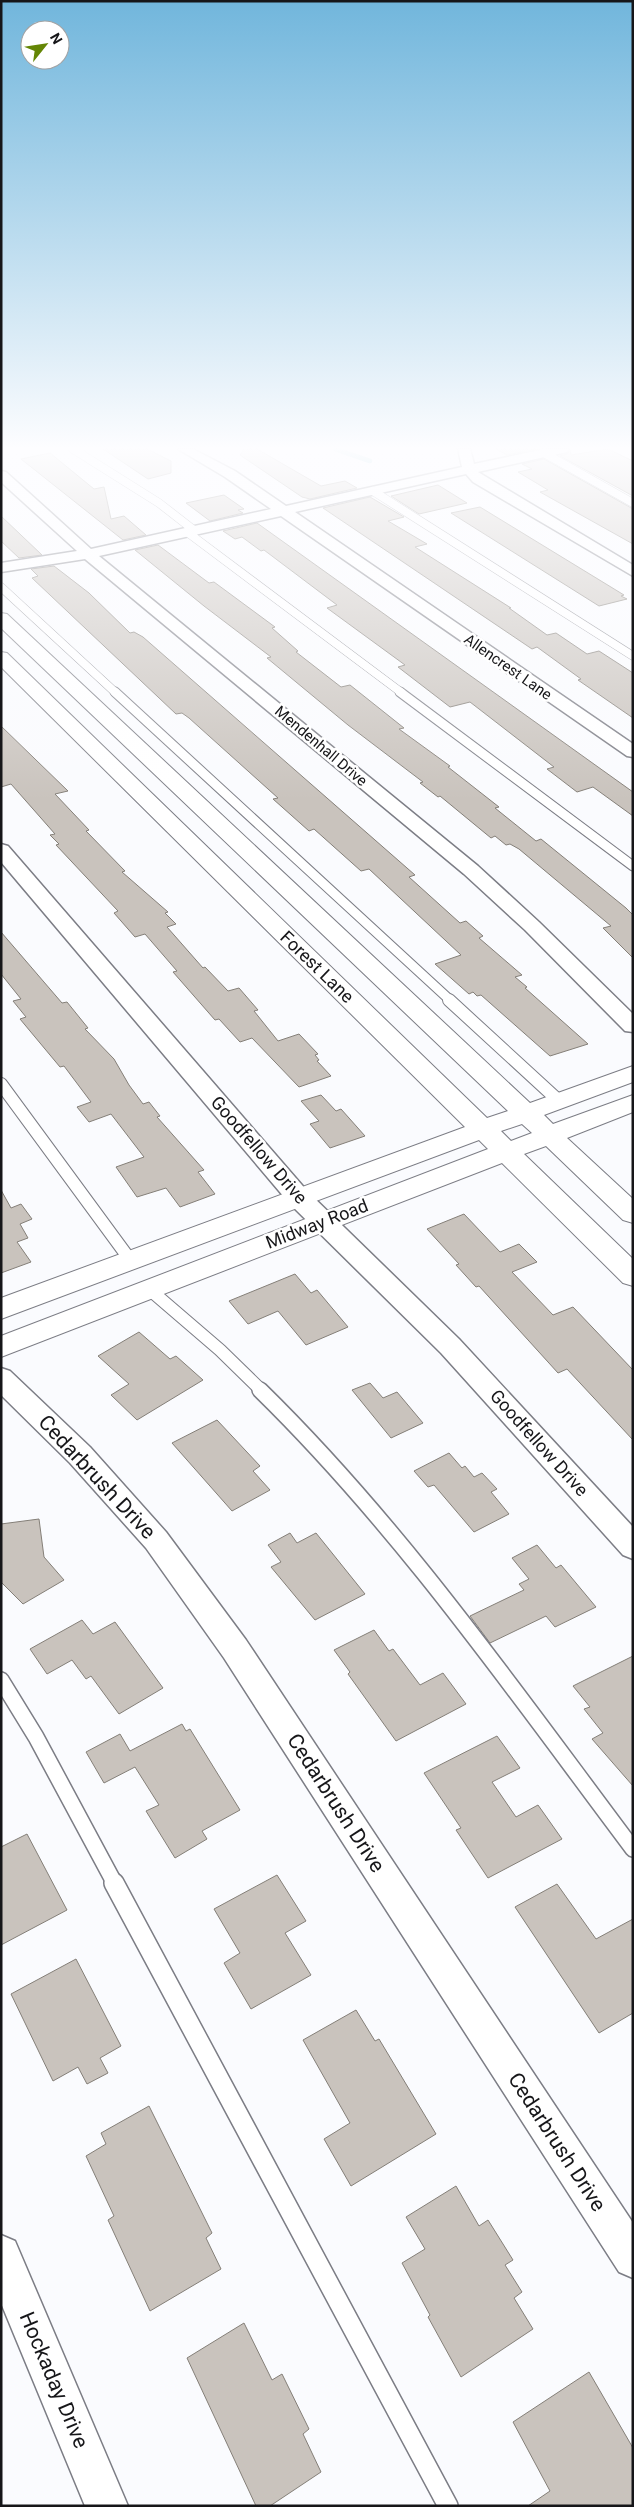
<svg xmlns="http://www.w3.org/2000/svg" width="634" height="2507" viewBox="0 0 634 2507" font-family="Roboto,sans-serif">
  <rect width="100%" height="100%" fill="#fafbfe"/>
  <g fill="none" stroke-linecap="round" stroke-linejoin="round">
    <!-- stream -->
    <path stroke="#5ebac9" stroke-width="4.5" d="M335,449l35,12"/>
  </g>
  <!-- building -->
  <path fill="#c9c3bd" stroke="#847f78" d="M103,449h44l24,12v12l-23,6z
    M244,449h13l64,37 24,-5 12,7 -47,11 -8,-2 -62,-42z
    M496,449h41l-30,6z
    M570,449l1,6 37,-6 25,12v35l-73,-40 7,-2z
    M50,453l44,36 10,-2 7,32 13,-3 22,19 -23,5 -102,-81z
    M544,459l89,50v35l-93,-52 8,-2 -30,-18 14,-3 -10,-5z
    M438,485l29,18 -48,11 -28,-18z
    M224,495l20,14 -6,1 5,3 -33,8 -24,-18z
    M370,497l34,20 -16,4 39,23 -12,3 96,61h-2l38,27 9,-2 31,21 12,-3 34,22v45l-55,-38 3,-1 -44,-32 -5,2 -209,-141z
    M480,507l144,88 -3,1 6,3 -28,7 -148,-93z
    M1,516l41,39 -23,3 -18,-17z
    M257,523l376,269v24l-40,-29 -16,5 -30,-23 7,-2 -84,-65 -20,5 -52,-40 7,-2 -78,-57 10,-3 -73,-55 -3,1 -19,-14 -7,2 -12,-8z
    M158,545l51,38 5,-1 61,45 -3,1 26,23 -2,1 45,35 9,-2 54,43 -5,1 51,37 -2,1 51,40 -4,1 41,33 5,-2 85,69 7,7v43l-30,-30 8,-2 -92,-77 -9,-5 -4,1 -11,-9 -4,2 -51,-42 -2,1 -18,-14 3,-1 -75,-57 -81,-67 4,-1 -67,-51 -69,-56z
    M54,566l35,27 41,40 4,-1 9,5 272,238 -6,2 51,46 6,-2 17,15 -4,2 43,37 -7,2 12,10 -2,1 63,56 -38,12 -69,-61 -4,1 -4,-4 -4,2 -34,-30 26,-9 -92,-86 -8,2 -47,-42 -5,2 -36,-32 5,-1 -89,-80 -7,-5 -6,1 -144,-136 6,-2 -7,-7z
    M1,726l67,65 -13,3 34,36 -3,1 39,40 -3,1 46,40 -3,1 11,11 -9,3 36,41 2,-1 23,24 11,-3 19,22 -4,1 24,30 21,-7 19,20 -3,1 4,5 -2,1 14,15 -32,11 -47,-49 -12,4 -21,-23 -4,1 -42,-48 4,-1 -32,-37 -10,3 -21,-24 4,-2 -62,-66 3,-1 -9,-9 5,-1 -44,-50 -10,3z
    M1,932l61,71 5,-1 21,26 -3,1 29,30 15,26 14,19 6,-2 11,14 -3,1 47,53 -6,2 17,22 -35,13 -14,-19 -29,9 -21,-30 28,-10 -33,-43 -22,8 -12,-15 14,-5 -27,-36 -4,1 -40,-48 6,-2 -13,-16 8,-2 -20,-25z
    M321,1095l15,16 5,-2 24,27 -35,12 -20,-24 9,-3 -18,-20z
    M1,1190l10,18 10,-4 11,15 -12,5 8,14 -11,4 14,20 -30,11z
    M464,1214l36,38 19,-8 18,18 -25,10 41,43 20,-8 60,63v70l-66,-71 -9,4 -79,-87 -3,1 -20,-22 3,-1 -32,-35z
    M295,1274l16,19 6,-3 31,37 -42,18 -28,-34 -30,13 -19,-23z
    M139,1332l31,27 6,-3 27,24 -66,40 -26,-25 18,-11 -31,-28z
    M370,1383l13,15 14,-6 26,31 -32,15 -39,-48z
    M217,1420l43,46 -7,5 17,19 -38,21 -60,-68z
    M449,1453l13,15 3,-2 9,11 8,-4 15,16 -6,3 18,22 -35,18 -40,-47 -6,2 -14,-16z
    M39,1519l5,38 20,23 -41,24 -22,-22v-58z
    M290,1533l7,10 19,-10 49,61 -50,26 -44,-53 10,-5 -13,-17z
    M537,1545l19,23 5,-3 35,42 -41,20 -9,-11 -56,27 -20,-27 54,-26 -5,-6 10,-5 -17,-21z
    M82,1620l11,14 22,-12 48,66 -44,26 -28,-38 -5,3 -14,-19 -25,14 -17,-25z
    M374,1630l15,21 4,-2 27,36 23,-12 23,31 -70,37 -48,-67 2,-2 -16,-22z
    M633,1656v130l-41,-47 11,-6 -19,-24 6,-2 -17,-21z
    M182,1724l4,7 4,-2 50,81 -38,21 5,8 -32,19 -29,-47 13,-6 -24,-38 -31,16 -18,-31 34,-18 10,17z
    M497,1736l23,32 -28,14 24,35 22,-12 24,34 -74,39 -32,-48 5,-2 -37,-55z
    M27,1834l40,76 -66,35v-98z
    M277,1875l29,46 -21,12 26,42 -60,34 -27,-46 16,-10 -26,-44z
    M557,1884l39,55 37,-20v94l-34,20 -84,-126z
    M76,1959l45,87 -21,12 8,15 -21,11 -9,-17 -25,14 -42,-87z
    M356,2010l19,31 4,-2 57,95 -85,52 -27,-47 26,-16 -47,-83z
    M149,2106l63,127 -6,5 15,31 -71,42 -42,-91 6,-4 -28,-60 20,-12 -5,-11z
    M456,2186l23,40 9,-6 25,40 -8,5 17,27 -8,6 19,31 -72,48 -33,-60 2,-2 -28,-52 23,-14 -19,-32z
    M244,2323l28,57 10,-6 27,55 -6,5 18,38 -51,34h-14l-69,-148z
    M589,2372l44,76v58h-105l22,-15 -37,-69z"/>
  <g fill="none" stroke-linecap="round" stroke-linejoin="round">
    <!-- service-far4 casing -->
    <g stroke="#7c7d85" stroke-width="9">
      <path id="service-far4" d="M73,449l86,54 36,28
        M544,453l89,50
        M373,491l260,165
        M187,532l215,161
        M1,587l115,106"/>
    </g>
    <!-- service-far3 casing -->
    <g stroke="#7c7d85" stroke-width="11">
      <path id="service-far3" d="M115,692l336,309
        M400,692l233,174"/>
    </g>
    <!-- service-far2 casing -->
    <g stroke="#7c7d85" stroke-width="14">
      <path id="service-far2" d="M449,1000l110,101
        M1,1084l130,177
        M149,1289l71,61 42,41"/>
    </g>
    <!-- service-far1 casing -->
    <g stroke="#7c7d85" stroke-width="18">
      <path id="service-far1" d="M260,1390c141,138 255,302 373,459
        M1,1680l35,57 79,147"/>
    </g>
    <!-- service casing -->
    <g stroke="#7c7d85" stroke-width="22">
      <path id="service" d="M114,1883l334,623"/>
    </g>
    <!-- minor casing -->
    <g stroke="#7c7d85" stroke-width="3">
      <path id="minor" d="M178,449h15l42,22 51,35 176,-39 -4,-18h12l4,15 71,-15h23l-1,3 -89,20 155,93v11l-160,-94 -7,-8 -171,38 338,232v13l-6,-1 -346,-240 -182,40 379,310 61,56 94,92v18l-8,-1 -100,-101 -61,-56 -379,-315 -84,13v-9l76,-12 -76,-69v-11l5,1 85,77 180,-40 -46,-32z
        M1,844l7,2 300,346 151,147 174,188v32l-10,-4 -182,-202 -151,-149 -289,-342z
        M1,1368l9,3 80,76 76,85 80,108 387,583v55l-14,-6 -395,-614 -78,-110 -76,-85 -69,-68z
        M1,2235l14,6 113,265h-43l-84,-203z"/>
    </g>
    <!-- secondary casing -->
    <g stroke="#7c7d85" stroke-width="2">
      <path id="secondary" d="M1,613l6,1 523,489 103,-37v16l-89,33 9,9 80,-29v17l-66,26 66,61v24l-10,-3 -77,-74 -22,8 109,105v27l-10,-3 -121,-120 -501,194v-21l487,-187 -9,-9 -478,179v-21l464,-171 -464,-460v-15l6,1 480,465 21,-7 -507,-483zM522,1124l10,9 -21,8 -10,-10z"/>
    </g>
    <!-- service-far4 -->
    <use href="#service-far4" stroke="#fff" stroke-width="8"/>
    <!-- service-far3 -->
    <use href="#service-far3" stroke="#fff" stroke-width="9"/>
    <!-- service-far2 -->
    <use href="#service-far2" stroke="#fff" stroke-width="12"/>
    <!-- service-far1 -->
    <use href="#service-far1" stroke="#fff" stroke-width="15"/>
    <!-- service -->
    <use href="#service" stroke="#fff" stroke-width="19"/>
    <!-- minor -->
    <use href="#minor" fill="#fff" fill-rule="evenodd"/>
    <!-- secondary -->
    <use href="#secondary" fill="#fff" fill-rule="evenodd"/>
  </g>
  <!-- sky -->
  <linearGradient id="sky" x2="0" y2="1"><stop stop-color="#71b6dc"/><stop offset="0.56" stop-color="#fdfdff"/><stop offset="1" stop-color="#fdfdff" stop-opacity="0"/></linearGradient>
  <rect width="634" height="800" fill="url(#sky)"/>
  <g text-anchor="middle" stroke-width="5" stroke-linejoin="round" paint-order="stroke">
    <!-- far-street labels -->
    <g font-size="15" fill="#161619" stroke="#fff">
      <text transform="translate(508 667) rotate(35)" y="5">Allencrest Lane</text>
      <text transform="translate(321 746) rotate(40)" y="5">Mendenhall Drive</text>
    </g>
    <!-- street labels -->
    <g font-size="18" fill="#161619" stroke="#fff">
      <text transform="translate(317 967) rotate(44)" y="6">Forest Lane</text>
      <text transform="translate(259 1150) rotate(49)" y="6">Goodfellow Drive</text>
      <text transform="translate(317 1224) rotate(-21)" y="6">Midway Road</text>
      <text transform="translate(539 1443) rotate(48)" y="6">Goodfellow Drive</text>
    </g>
    <!-- near-street labels -->
    <g font-size="21" fill="#161619" stroke="#fff">
      <text transform="translate(97 1477) rotate(47)" y="7">Cedarbrush Drive</text>
      <text transform="translate(336 1803) rotate(57)" y="7">Cedarbrush Drive</text>
      <text transform="translate(557 2142) rotate(57)" y="7">Cedarbrush Drive</text>
      <text transform="translate(54 2380) rotate(67)" y="7">Hockaday Drive</text>
    </g>
  </g>
  <!-- border -->
  <rect width="634" height="2507" fill="none" stroke="#161619" stroke-width="5"/>
  <!-- north arrow -->
  <g transform="translate(45 45) rotate(60)"><circle r="24" fill="#ffffff" stroke="#a2a2a3"/>
  <path d="M0-4L9 19L0 12L-9 19Z" fill="#648605"/>
  <text y="-8" font-size="14" font-weight="bold" text-anchor="middle" fill="#161619">N</text>
  </g>
</svg>
